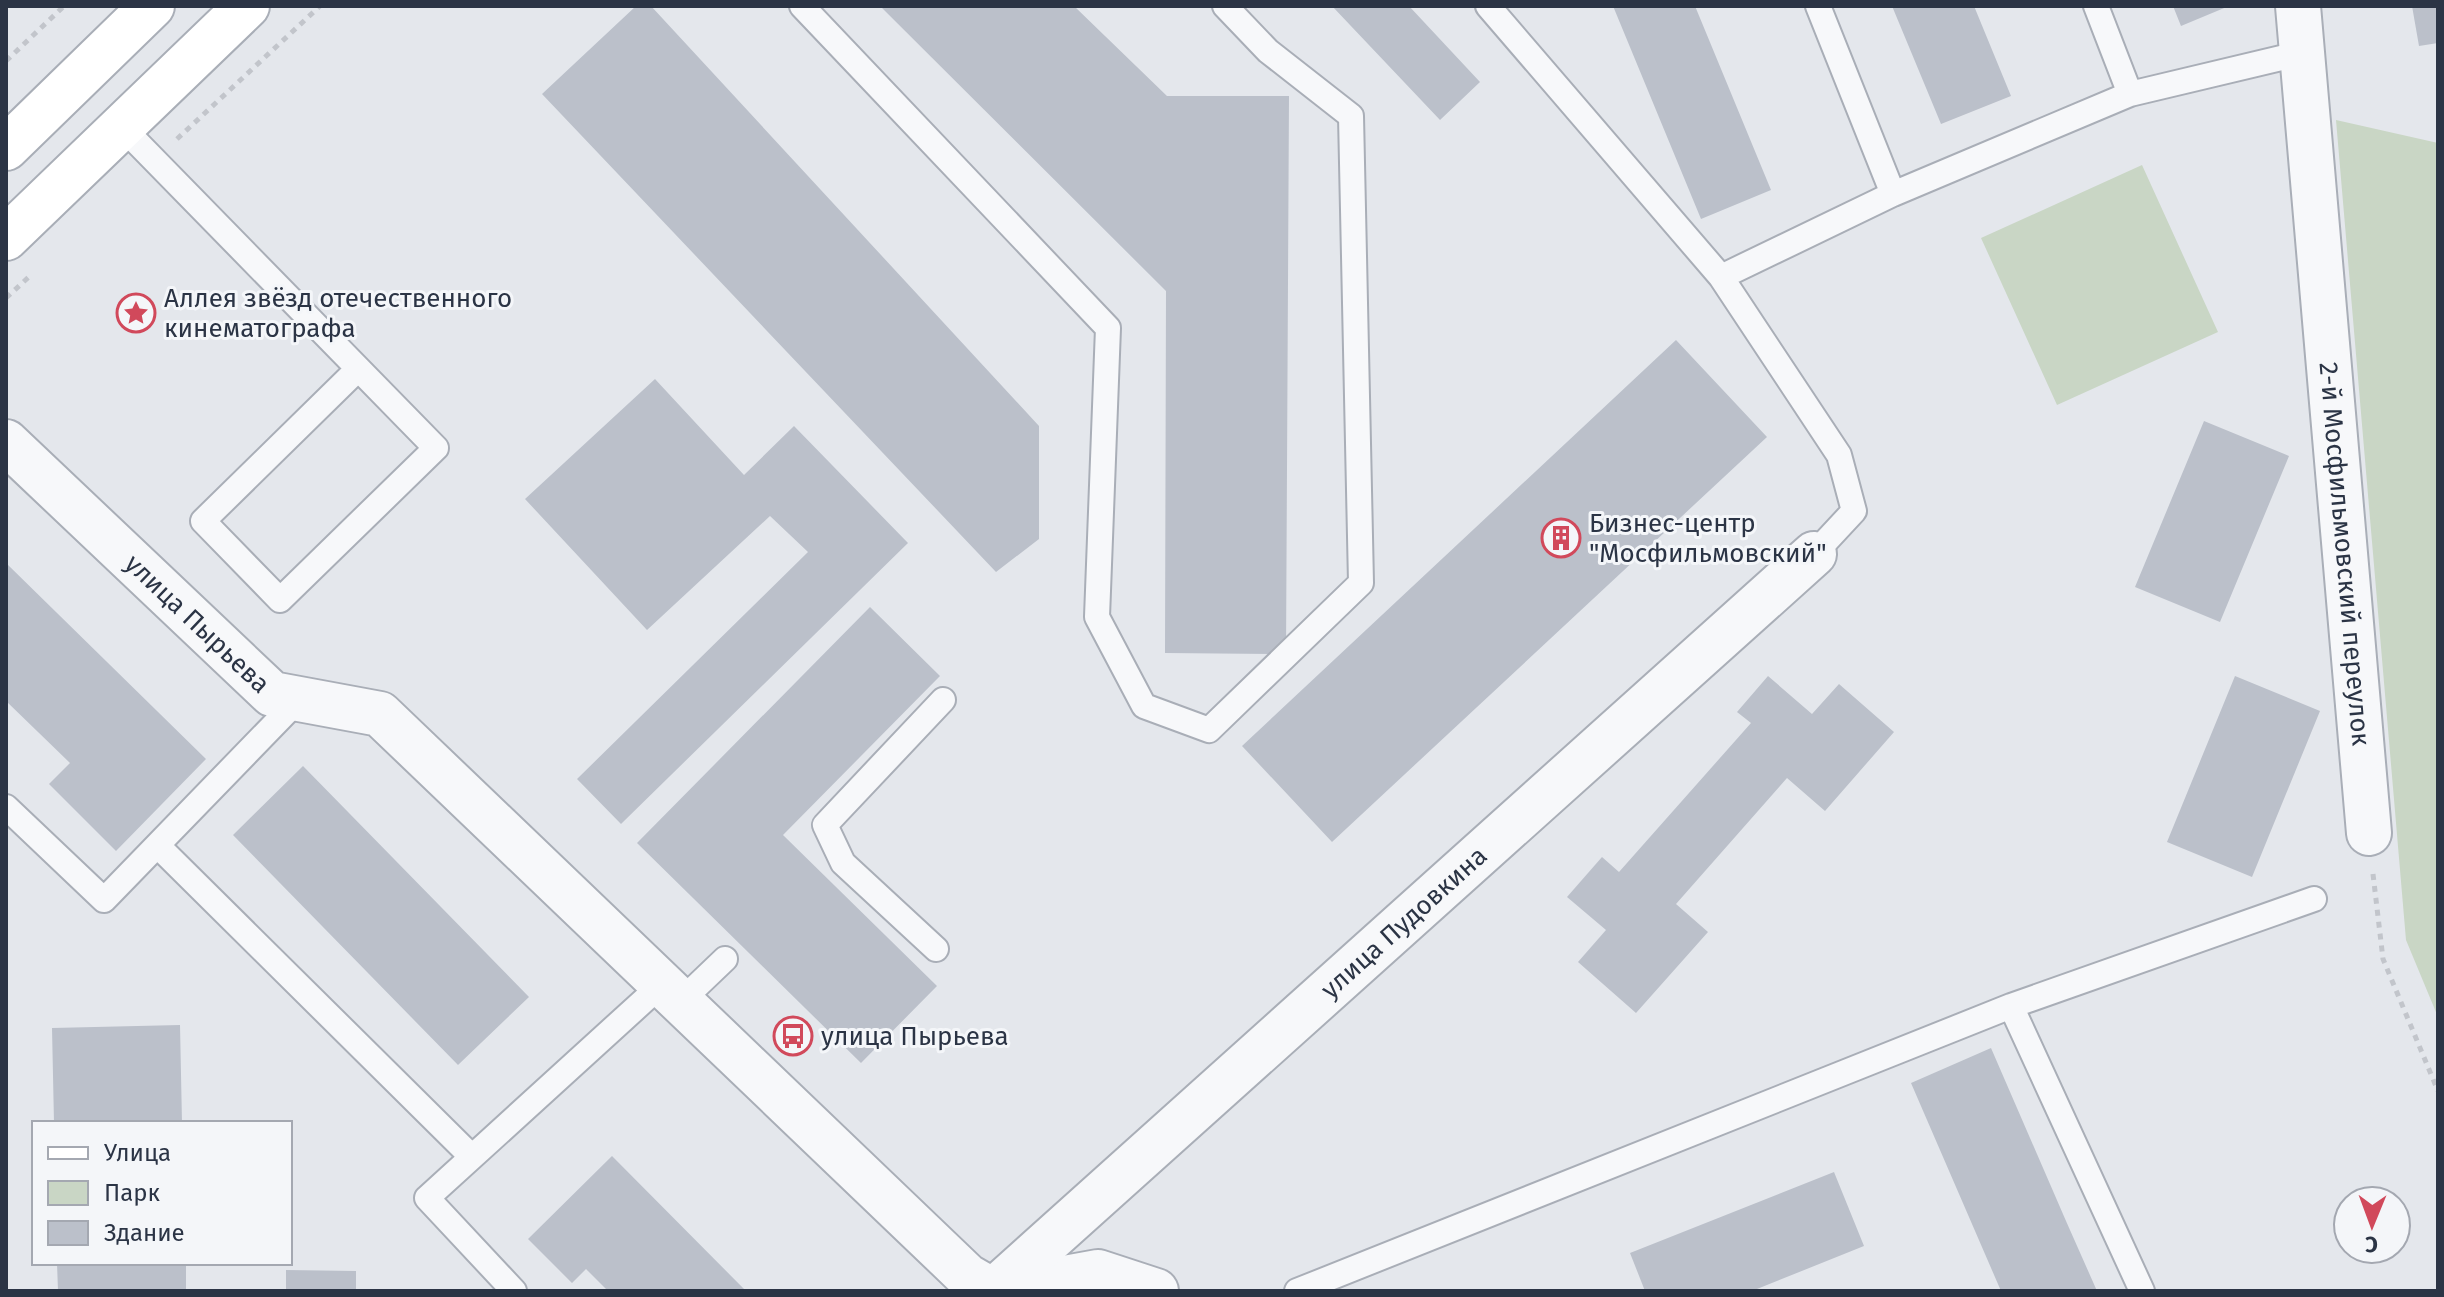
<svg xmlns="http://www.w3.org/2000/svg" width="2444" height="1297" viewBox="0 0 2444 1297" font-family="'Fira Sans',sans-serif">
  <rect width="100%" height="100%" fill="#e4e7ec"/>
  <!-- green -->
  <path fill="#c9d6c5" d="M2336,120l102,23v874l-32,-77z
    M2142,165l76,167 -161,73 -76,-167z"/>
  <!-- building -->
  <path fill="#bbc0ca" d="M636,6h15l388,420v113l-43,33 -454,-478z
    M880,6h194l93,90h122l-3,558 -121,-1 1,-362z
    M1332,6h77l71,76 -40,38z
    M1613,6h82l76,184 -70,29z
    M1892,6h82l37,90 -70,28z
    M2173,6h56l-48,20z
    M2412,6h26v37l-19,3z
    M1676,340l91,97 -435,405 -90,-96z
    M655,379l89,96 50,-49 114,117 -287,281 -44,-45 231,-227 -38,-36 -123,114 -122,-131z
    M2204,421l85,35 -69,166 -85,-35z
    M6,563l200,196 -90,92 -67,-67 21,-21 -64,-62z
    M870,607l70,69 -157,159 154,151 -76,77 -224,-220z
    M1768,676l44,38 27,-30 55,48 -69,79 -38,-33 -111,126 32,28 -72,81 -58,-51 28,-32 -39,-33 35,-40 17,15 132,-149 -14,-11z
    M2235,676l85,35 -68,166 -85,-35z
    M303,766l226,231 -71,68 -225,-230z
    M180,1025l2,98h-128l-2,-95z
    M1991,1048l75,173 31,70h-96l-90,-208z
    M612,1156l134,135h-138l-22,-22 -14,14 -44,-44z
    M1834,1172l30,74 -112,45h-107l-15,-38z
    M57,1263h129v28h-128z
    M286,1270l70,1v20h-70z"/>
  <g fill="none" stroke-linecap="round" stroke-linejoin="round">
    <!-- lane casing -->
    <g stroke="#a9aeb7" stroke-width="28">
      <path id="lane" d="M802,6l306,322 -11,289 47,89 65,24 152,-147 -10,-467 -83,-65 -43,-45
        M1488,6l233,271 172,-83
        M1818,6l75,188 237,-100
        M2096,6l34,88 172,-41
        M122,127l314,321 -156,152 -77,-79 155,-152
        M1721,277l118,178 15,56 -40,43
        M6,807l98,93 195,-201
        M158,846l314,311
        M936,949l-93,-86 -18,-38 118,-125
        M680,1002l45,-43
        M2011,1006l303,-107
        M514,1291l-87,-93 235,-214
        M1297,1291l714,-285 131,285"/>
    </g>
    <!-- street casing -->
    <g stroke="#a9aeb7" stroke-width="48">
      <g id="street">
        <path id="s1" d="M2298,6l71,827"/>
        <path id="s2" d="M6,442l266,252 108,20 587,562 26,15 105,-19 58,19"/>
        <path id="s3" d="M993,1291l821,-737"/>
      </g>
    </g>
    <!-- secondary casing -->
    <g stroke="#a9aeb7" stroke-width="48">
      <path id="secondary" d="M6,148l146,-142
        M6,238l241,-232"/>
    </g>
    <!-- path -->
    <path stroke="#c2c5cb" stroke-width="5" stroke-dasharray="6 6" stroke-linecap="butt" d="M6,61l58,-55
      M177,139l143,-133
      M6,298l26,-24
      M2373,874l10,85 55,132"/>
    <!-- lane -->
    <use href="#lane" stroke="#f7f8fa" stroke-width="24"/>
    <!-- street -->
    <use href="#street" stroke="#f7f8fa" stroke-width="44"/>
    <!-- secondary -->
    <use href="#secondary" stroke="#fff" stroke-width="44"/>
  </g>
  <!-- icons -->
  <defs>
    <g id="sight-ring" transform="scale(2)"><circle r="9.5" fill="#f4f6f9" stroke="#d1495b" stroke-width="1.5"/><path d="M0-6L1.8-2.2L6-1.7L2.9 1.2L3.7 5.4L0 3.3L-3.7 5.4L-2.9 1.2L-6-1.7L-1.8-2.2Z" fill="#d1495b"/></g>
    <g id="building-ring" transform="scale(2)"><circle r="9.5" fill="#f4f6f9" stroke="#d1495b" stroke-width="1.5"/><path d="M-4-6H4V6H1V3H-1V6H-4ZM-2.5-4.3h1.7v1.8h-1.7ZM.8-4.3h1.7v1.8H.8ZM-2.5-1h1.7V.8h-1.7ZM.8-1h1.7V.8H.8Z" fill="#d1495b"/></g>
    <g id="bus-ring" transform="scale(2)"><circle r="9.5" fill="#f4f6f9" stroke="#d1495b" stroke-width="1.5"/><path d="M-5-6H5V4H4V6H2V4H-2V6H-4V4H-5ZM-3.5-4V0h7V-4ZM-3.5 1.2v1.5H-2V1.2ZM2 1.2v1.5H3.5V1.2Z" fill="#d1495b"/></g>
  </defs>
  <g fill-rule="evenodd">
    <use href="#sight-ring" x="136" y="313"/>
    <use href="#building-ring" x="1561" y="538"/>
    <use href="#bus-ring" x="793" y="1036"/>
  </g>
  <g text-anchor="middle" stroke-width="6" stroke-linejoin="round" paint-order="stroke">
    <!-- poi labels -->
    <g font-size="26" fill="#2b3445" stroke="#f4f6f9" text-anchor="start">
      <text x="164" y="307">Аллея звёзд отечественного<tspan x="164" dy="30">кинематографа</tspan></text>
      <text x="1589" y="532">Бизнес-центр<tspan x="1589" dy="30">"Мосфильмовский"</tspan></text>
      <text x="821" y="1045">улица Пырьева</text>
    </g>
    <!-- street labels -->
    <g font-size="26" fill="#2b3445" stroke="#f4f6f9">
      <text dy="9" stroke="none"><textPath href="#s1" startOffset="550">2-й Мосфильмовский переулок</textPath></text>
      <text dy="9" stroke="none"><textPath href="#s2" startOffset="264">улица Пырьева</textPath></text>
      <text dy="9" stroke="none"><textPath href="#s3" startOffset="552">улица Пудовкина</textPath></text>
    </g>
  </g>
  <!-- border -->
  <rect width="2444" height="1297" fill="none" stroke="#2b3445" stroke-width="16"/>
  <!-- legend -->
  <rect x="32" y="1121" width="260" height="144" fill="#f4f6f9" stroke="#a4a8b1" stroke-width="2"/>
  <rect x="48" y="1147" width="40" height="12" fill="#ffffff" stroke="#a4a8b1" stroke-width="2"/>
  <text x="104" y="1161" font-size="24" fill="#2b3445">Улица</text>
  <rect x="48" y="1181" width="40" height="24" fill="#c9d6c5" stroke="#a4a8b1" stroke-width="2"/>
  <text x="104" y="1201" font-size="24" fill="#2b3445">Парк</text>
  <rect x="48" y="1221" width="40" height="24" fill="#bbc0ca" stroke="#a4a8b1" stroke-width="2"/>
  <text x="104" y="1241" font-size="24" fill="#2b3445">Здание</text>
  <!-- north arrow -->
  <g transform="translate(2372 1225) rotate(181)"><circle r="38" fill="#f4f6f9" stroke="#a4a8b1" stroke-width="2"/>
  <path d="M0-6L14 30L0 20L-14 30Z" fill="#d1495b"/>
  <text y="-12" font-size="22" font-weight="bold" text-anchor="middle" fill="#2b3445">С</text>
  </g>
</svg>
